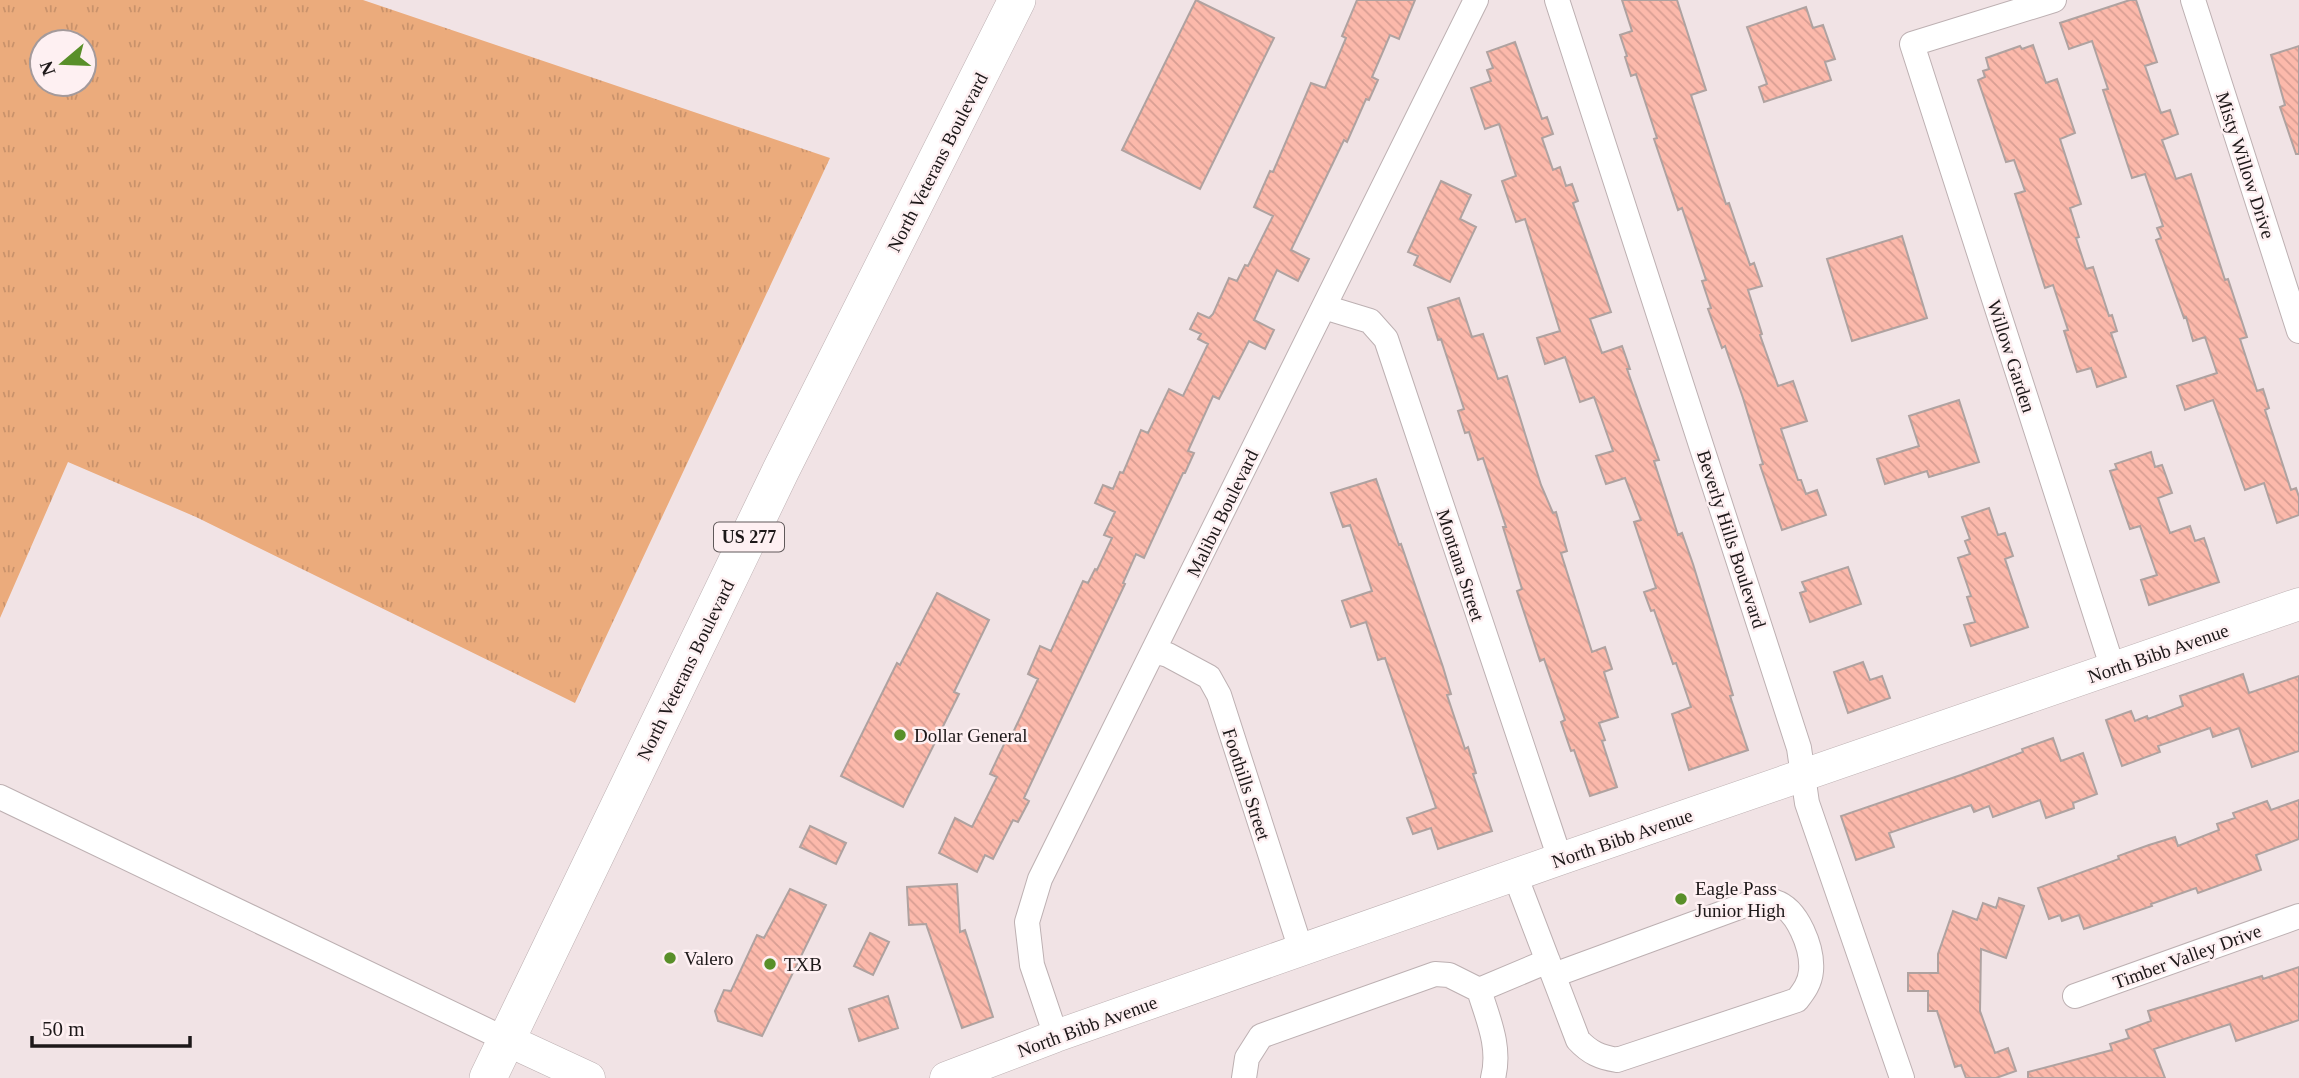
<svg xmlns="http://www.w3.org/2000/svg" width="2299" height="1078" viewBox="0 0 2299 1078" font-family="Georgia,serif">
  <defs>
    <pattern id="grass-tufts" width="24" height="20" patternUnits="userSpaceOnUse" patternTransform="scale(1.75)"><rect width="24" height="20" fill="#ebab7c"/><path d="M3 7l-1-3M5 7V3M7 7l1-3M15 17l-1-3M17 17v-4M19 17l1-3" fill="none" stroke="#c9926b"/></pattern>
    <pattern id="building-back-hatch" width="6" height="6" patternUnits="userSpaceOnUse" patternTransform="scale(1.75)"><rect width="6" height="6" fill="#fcb9ab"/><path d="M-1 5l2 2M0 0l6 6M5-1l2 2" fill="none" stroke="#d89e93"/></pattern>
  </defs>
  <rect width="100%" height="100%" fill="#f1e3e5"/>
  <!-- grass -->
  <path fill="url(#grass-tufts)" fill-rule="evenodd" d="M0,0h363l467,158 -255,545 -379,-186 -128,-55 -68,156zM42,42h42v42h-42z"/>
  <!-- building -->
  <path fill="url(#building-back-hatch)" stroke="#afa2a0" stroke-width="2" d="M1196,0l78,38 -74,151 -78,-39z
    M1357,0h58l-16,39 -9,-4 -18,42 6,3 -9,20 -3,-1 -19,43 -3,-2 -53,110 18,9 -11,22 -21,-11 -23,50 20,10 -9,19 -16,-8 -30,58 -6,-3 -25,55 6,2 -9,20h-2l-39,85 -8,-4 -13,29 2,1 -101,214 5,3 -11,21 -5,-2 -20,39 -8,-4 -8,17 -38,-19 16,-35 17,9 25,-50 -7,-3 18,-38 3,1 27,-58 -10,-5 12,-28 11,5 32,-70 5,2 7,-14 2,1 15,-32 -8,-3 11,-23 -20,-9 8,-18 10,4 7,-17 3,1 18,-43 7,3 21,-44 14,7 25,-52 -10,-5 3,-5 -11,-5 8,-16 11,5 4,-4 16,-36 8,3 8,-16 3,1 25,-50 -19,-9 16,-36 3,1 38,-89 14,5 21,-50 -4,-2z
    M1622,0h55l29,90 -15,5 35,109 3,-1 21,62 4,-2 8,23 -14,4 14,44 -2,1 18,51 15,-5 14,40 -26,8 17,51h3l5,14 11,-4 9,25 -44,15 -22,-65 3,-1 -20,-66 -18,-52 -3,2 -14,-39 3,-1 -9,-27 4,-1 -24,-72 -4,2 -24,-71 3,-1 -21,-64 -5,2 -6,-19 2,-1 -7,-21 12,-4z
    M2130,0h6l21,62 -12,4 16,47 9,-3 8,24 -16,6 14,39 15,-5 34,106 3,-1 19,58 -7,2 17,52 6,-2 6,19 -4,2 26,80 5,-2 3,9v18l-22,8 -13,-40 -19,7 -32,-90 -28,10 -8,-24 40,-13 -12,-36 -12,4 -7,-24 -2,1 -28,-78 5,-2 -4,-10 6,-2 -18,-52 -13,4 -29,-88 5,-1 -16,-48 -23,8 -9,-26z
    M1806,7l7,21 10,-3 12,34 -10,3 6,18 -67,22 -5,-15 8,-3 -20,-57z
    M1515,42l27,77 5,-2 6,17 -11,4 11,32 7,-3 6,19 6,-2 6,17 -5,2 38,109 -21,7 12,34 20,-7 8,23h-3l32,91 -5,1 24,74 4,-2 11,31 40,131 -3,1 18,54 -59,20 -17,-56 19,-7 -15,-44 -3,1 -19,-54 -3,1 -7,-19 12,-4 -22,-66 7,-2 -16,-42 -19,6 -10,-28 17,-5 -19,-54 -14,5 -15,-45 -20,7 -8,-26 23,-7 -35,-112 -9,3 -14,-41 14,-5 -17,-52 -14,5 -14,-41 20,-7 -4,-11 6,-2 -6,-16z
    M2033,45l13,38 11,-4 18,54 -15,6 21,65 -11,4 9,29 -3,1 10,31 7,-2 16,49 3,-1 5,16 -6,2 15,44 -29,10 -6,-19 -14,4 -13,-41 4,-1 -15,-45 -8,3 -30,-94 10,-3 -11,-31 -8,2 -28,-82 7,-3 -2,-6 6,-2 -3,-11 34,-12 2,3z
    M2299,46v108h-3l-16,-47 5,-2 -14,-50z
    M1441,181l30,14 -11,24 16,8 -26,55 -36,-17 4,-9 -10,-4z
    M1902,236l25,82 -75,23 -25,-82z
    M1459,298l13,39 11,-3 15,45 9,-3 34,109 12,28 3,-1 11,39 -6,2 31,99 13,-5 7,22 -8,3 14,45 -19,6 6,17 -3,1 15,46 -27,9 -16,-46 -3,1 -10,-29 4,-2 -21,-61 -4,2 -23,-70 5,-2 -19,-62h3l-23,-69 -5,2 -9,-28 -4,1 -7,-22 6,-2 -23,-70 -3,1 -10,-32z
    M1959,400l20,62 -50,15 -2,-6 -42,13 -8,-25 42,-13 -10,-30z
    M2151,452l4,15 7,-2 10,28 -14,5 12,35 20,-7 5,15 9,-3 15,44 -70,23 -8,-25 16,-5 -17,-49 -10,3 -20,-58 7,-2 -2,-5z
    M1376,479l23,66 2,-1 42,123 8,27 -4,1 18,54 3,-2 8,26 -3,1 19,57 -54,18 -7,-21 -18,6 -6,-16 29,-10 -51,-150 -7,2 -12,-38 -15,5 -9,-26 30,-10 -22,-66 -7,2 -12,-34z
    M1989,508l9,27 7,-2 8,23 -8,3 23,68 -57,19 -7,-21 11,-3 -8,-25 4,-1 -13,-38 12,-4 -5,-13 5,-2 -8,-22z
    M1848,567l13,37 -51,18 -10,-29 6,-2 -4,-9z
    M937,593l52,27 -35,72 5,2 -56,113 -62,-31 56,-113 3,2z
    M1863,662l7,18 12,-4 8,22 -42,15 -14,-41z
    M2243,674l6,19 50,-17v75l-47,16 -13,-39 -26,9 -3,-9 -52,18 2,6 -38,14 -16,-46 25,-9 4,10 12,-5 1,3 35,-13 -3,-10z
    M2053,738l8,23 22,-8 14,41 -24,9 1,5 -28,10 -6,-18 -47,17 -4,-11 -15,6 -3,-7 -82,28 5,14 -38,13 -15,-44 120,-41 62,-23 -1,-3z
    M2299,800v39l-43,16 5,15 -63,23 -2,-5 -45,16 1,2 -68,23 -5,-14 -17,6 -2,-6 -11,4 -11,-31 81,-29 -1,-3 31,-11 26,-8 3,9 41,-16 -2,-6 18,-6 -2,-5 34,-12 4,9z
    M810,826l36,17 -10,21 -36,-17z
    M957,884l3,48 5,-2 28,87 -31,11 -36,-104 -17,1 -2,-38z
    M790,889l36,16 -64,131 -44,-15 -3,-10 9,-21 7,1 26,-56 7,3z
    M1999,898l25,8 -18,52 -25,-9 -1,62 15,42 13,-5 8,23 -20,7h-30l-5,-13 -6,2 -18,-56h-9v-20h-20v-18h30v-19l15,-43 24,9 6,-17 13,5z
    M870,933l19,9 -16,33 -19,-9z
    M2299,967v53l-63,21 -6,-17 -76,25 11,29h-137v-6l84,-22 -2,-6 19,-6 -3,-8 25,-9 -3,-10 114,-35 1,3z
    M888,996l10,32 -39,13 -10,-32z"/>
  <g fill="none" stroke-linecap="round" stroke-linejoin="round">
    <!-- minor casing -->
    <g stroke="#bdb0b2" stroke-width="26">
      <path id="minor" d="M1557,0l242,748 8,55 95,275
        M2054,0l-142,44 201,625
        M2193,0l106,331
        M1324,307l46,14 16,18 174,520
        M1154,651l14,4 41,22 10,18 82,255
        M0,797l507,243
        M1515,875l63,165c12,13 22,17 39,20l180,-60c7,-9 13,-17 14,-29 2,-22 -13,-62 -36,-69 -6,-2 -16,0 -22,0l-199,73
        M1479,990l69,-29
        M2075,996l224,-80
        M1056,1036l-24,-71 -5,-43 13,-43 436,-879
        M1244,1078l3,-20 14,-22 174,-62 14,1 30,15c9,29 22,57 14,88"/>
    </g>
    <!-- major casing -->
    <g stroke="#bdb0b2" stroke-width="33">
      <path id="major" d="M507,1040l82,38
        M946,1078l110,-42 504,-177 739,-255"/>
    </g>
    <!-- highway casing -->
    <g stroke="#bdb0b2" stroke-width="38">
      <path id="highway" d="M488,1078l293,-608 236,-470"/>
    </g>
    <!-- minor -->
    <use href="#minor" stroke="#fff" stroke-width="24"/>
    <!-- major -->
    <use href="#major" stroke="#fff" stroke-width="32"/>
    <!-- highway -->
    <use href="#highway" stroke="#fff" stroke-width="37"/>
  </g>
  <!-- markers -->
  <g fill="#598f29" stroke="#fef0f2" stroke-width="2.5">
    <circle cx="900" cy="735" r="7"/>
    <circle cx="1681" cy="899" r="7"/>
    <circle cx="670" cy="958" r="7"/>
    <circle cx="770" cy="964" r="7"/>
  </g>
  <g text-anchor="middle" stroke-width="5" stroke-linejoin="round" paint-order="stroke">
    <!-- shield labels -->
    <rect fill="#fef0f2" stroke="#60595a" stroke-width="2" x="714" y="522.5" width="70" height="29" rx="5"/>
    <g font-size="18" font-weight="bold" fill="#1d1819">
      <text x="749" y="543">US 277</text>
    </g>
    <!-- street labels -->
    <g font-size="19" fill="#1d1819" stroke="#fef0f2">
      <text transform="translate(937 162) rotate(-63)" y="7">North Veterans Boulevard</text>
      <text transform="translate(2246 165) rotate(72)" y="7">Misty Willow Drive</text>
      <text transform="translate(2012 356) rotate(72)" y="7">Willow Garden</text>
      <text transform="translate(1222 513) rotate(-64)" y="7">Malibu Boulevard</text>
      <text transform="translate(1732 539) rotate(72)" y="7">Beverly Hills Boulevard</text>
      <text transform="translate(1461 565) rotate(72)" y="7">Montana Street</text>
      <text transform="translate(2158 653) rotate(-19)" y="7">North Bibb Avenue</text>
      <text transform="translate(685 670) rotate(-64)" y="7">North Veterans Boulevard</text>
      <text transform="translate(1247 784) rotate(72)" y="7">Foothills Street</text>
      <text transform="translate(1622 838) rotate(-19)" y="7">North Bibb Avenue</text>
      <text transform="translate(2187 956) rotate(-20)" y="7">Timber Valley Drive</text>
      <text transform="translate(1087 1026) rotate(-20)" y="7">North Bibb Avenue</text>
    </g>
    <!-- poi labels -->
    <g font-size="19" fill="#1d1819" stroke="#fef0f2" text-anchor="start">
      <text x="914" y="742">Dollar General</text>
      <text x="1695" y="895">Eagle Pass<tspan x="1695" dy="22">Junior High</tspan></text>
      <text x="684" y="965">Valero</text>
      <text x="784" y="971">TXB</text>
    </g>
  </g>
  <!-- north arrow -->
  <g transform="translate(63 63) rotate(251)"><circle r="33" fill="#fef0f2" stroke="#a49a9b" stroke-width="2"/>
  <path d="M0-5L12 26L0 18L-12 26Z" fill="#598f29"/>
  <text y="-10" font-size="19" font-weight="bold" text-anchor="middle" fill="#1d1819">N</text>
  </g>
  <!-- scale -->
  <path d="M32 1036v10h158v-10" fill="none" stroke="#1d1819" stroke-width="3.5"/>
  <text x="42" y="1036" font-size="21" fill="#1d1819" stroke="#fef0f2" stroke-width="5" paint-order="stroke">50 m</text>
</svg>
